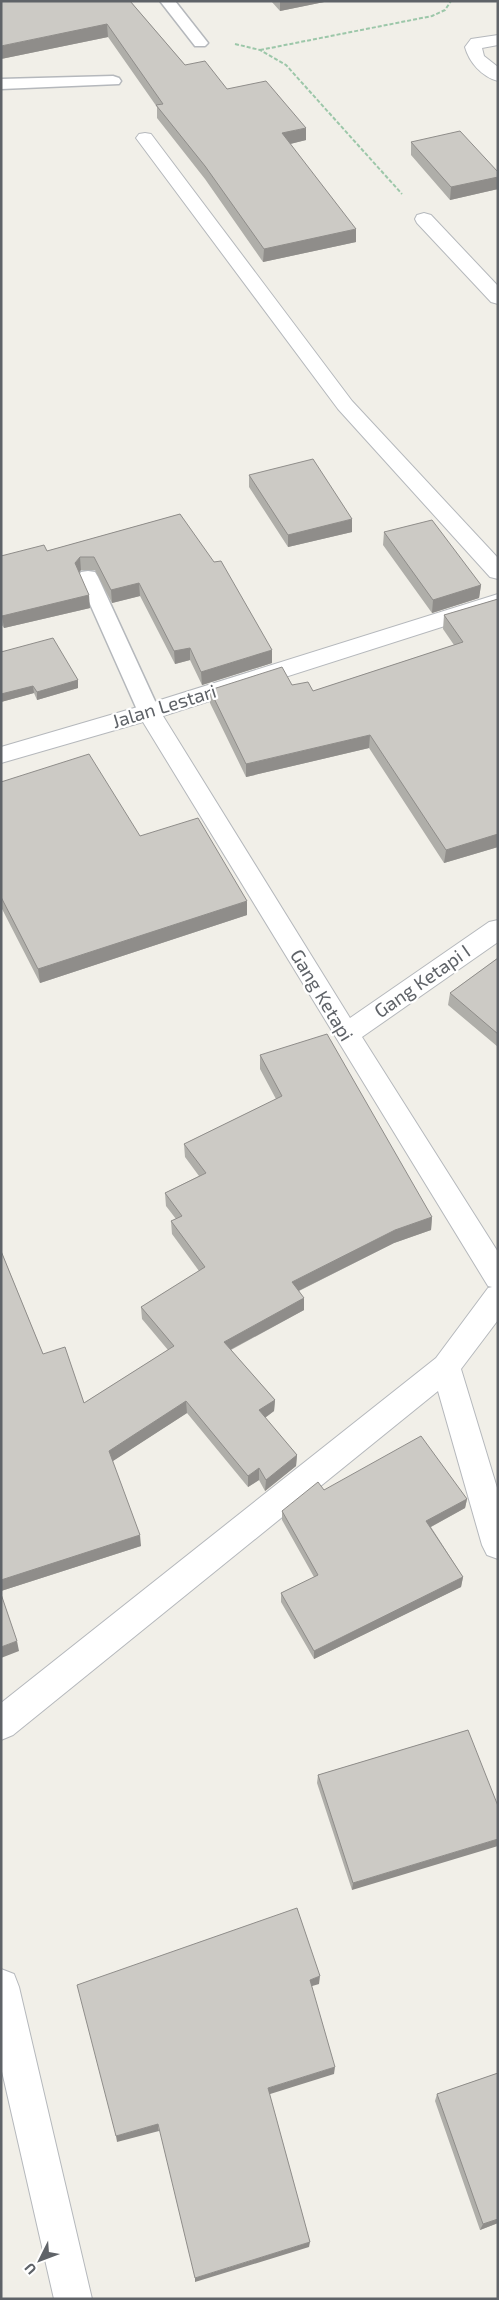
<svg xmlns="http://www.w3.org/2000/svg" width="499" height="2300" viewBox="0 0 499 2300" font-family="'Exo 2',sans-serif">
  <rect width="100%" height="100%" fill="#f1efe8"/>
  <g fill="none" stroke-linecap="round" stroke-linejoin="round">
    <!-- lane casing -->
    <g stroke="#b5b8bc" stroke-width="3">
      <path id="lane" d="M160,1h15l33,42 -3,3h-10z
        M113,76l6,2 2,3 -2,3 -118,5v-10z
        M88,571l7,1 3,5 62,135 -4,5 -7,2 -7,-2 -4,-5 -60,-135 3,-5z"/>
    </g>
    <!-- street casing -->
    <g stroke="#b5b8bc" stroke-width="2">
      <path id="street" d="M498,35v10l-16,3 2,8 14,11v14c-16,-4 -29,-19 -33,-34l6,-8z
        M145,133l6,1 201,267 146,157v21l-8,-2 -152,-168 -202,-271 3,-4z
        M424,213l7,2 67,71v18l-7,-2 -74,-79 -2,-4 2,-4z
        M498,594v15l-335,107 187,302 139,-96 9,-2v22l-136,95 136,215v68l-37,49 37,122v68l-11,-4 -5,-10 -44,-154 -425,344 -12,5v-37l435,-345 52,-70 4,-1 -4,-1 -345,-564 -142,41v-16l140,-41z
        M1,1969l13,5 5,13 73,312h-38l-53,-232z"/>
    </g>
    <!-- path -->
    <path stroke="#9cc7a9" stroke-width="2" stroke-dasharray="4 2" stroke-linecap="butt" d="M235,44l25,6 26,15 116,129
      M260,50l172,-34 13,-6 6,-9"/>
    <!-- lane -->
    <use href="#lane" fill="#fff" fill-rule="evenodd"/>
    <!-- street -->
    <use href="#street" fill="#fff" fill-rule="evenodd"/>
  </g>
  <!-- wall -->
  <path fill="#afaea9" d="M130,1l55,64 42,24 79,51 -16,4 66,98 -93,20 -58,-83 -48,-61v-11l-49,-70 -107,22z
    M271,1h58l-49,10z
    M411,142l87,30v17l-48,11 -39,-45z
    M249,475l103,57 -64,15 -39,-60z
    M180,514l92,149 -70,22 -12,-25 -15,4 -35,-68 -28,7 -17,-33h-14l-2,2 11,36 -86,20 -3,-4v-68l46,-5z
    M384,532l97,53 -2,13 -47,15 -49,-68z
    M498,599v248l-54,16 -75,-115 -123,29 -36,-74v-13l82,-5 21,6 141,-46 -11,-16 1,-14z
    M1,652l77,28v8l-41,12 -3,-7 -33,9z
    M1,782l139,54 107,79 -207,68 -39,-76z
    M498,958v89l-50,-42 2,-12z
    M260,1055l172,162 -1,13 -37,13 -95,48 5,19 -73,40 44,50 -1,11 -9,7 32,37 -1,11 -31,25 -6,-11 -11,7 -61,-74 -75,48 29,85 -140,45v-340l42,103 41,49 84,-53 -26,-31 -1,-12 58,-36 -27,-37 -1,-13 5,-2 -10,-13 -1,-13 34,-17 -14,-19 -1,-13 92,-45 -16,-30z
    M324,1490l143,9 -2,9 -34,19 32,50 -2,10 -147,72 -33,-57v-9l33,-16 -32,-57v-9z
    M468,1730l-116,160 -35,-107 1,-8z
    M498,2073v150l-18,7 -45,-129 2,-7z"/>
  <!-- shaded-wall -->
  <path fill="#8f8d8a" d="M280,1h49l-49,10z
    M107,24l1,13 -107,22v-13z
    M306,128v12l-24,6v-13z
    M498,177v12l-48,11 1,-13z
    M356,229v13l-93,20 1,-13z
    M352,519v13l-64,15v-12z
    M80,557l1,13 -5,6 -1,-13z
    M139,583l1,13 -28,7 -1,-13z
    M481,585l-2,13 -47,15 1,-13z
    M89,595l1,13 -86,20 -2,-12z
    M190,648v12l-15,4 -1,-13z
    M272,650v13l-70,22 -1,-13z
    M78,680v8l-41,12v-8z
    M33,686l1,7 -33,9v-8z
    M370,735l-1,13 -123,29v-13z
    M498,834v13l-54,16 2,-13z
    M247,901v14l-207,68 -2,-14z
    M432,1217l-1,13 -37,13 -102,51v-12l103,-52z
    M304,1298v12l-80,43v-11z
    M275,1400l-1,11 -15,11v-12z
    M186,1401l1,12 -77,50 -1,-12z
    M297,1455l-1,11 -31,25 1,-11z
    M259,1468v12l-11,7v-11z
    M467,1499l-2,9 -40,22 1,-9z
    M140,1535l1,11 -140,45v-11z
    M463,1577l-2,10 -147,72v-8z
    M17,1641l2,10 -18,7v-11z
    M498,1839v7l-146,44 1,-7z
    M320,1976l-1,8 -10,3 1,-7z
    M335,2067l-1,7 -67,21 1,-7z
    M158,2124l1,7 -42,11 -1,-6z
    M498,2219v4l-18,7 3,-6z
    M310,2242l-1,5 -114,35v-4z"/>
  <!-- building -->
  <path fill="#cccac5" stroke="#8f8d8a" d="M1,1h129l55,64 20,-4 22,28 39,-8 40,47 -24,5 74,96 -92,20 -59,-83 -49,-61 7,-1 -56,-80 -106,22z
    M460,131l38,41v5l-47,10 -40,-45z
    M313,459l39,60 -64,16 -39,-60z
    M180,514l34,48 7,-1 51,89 -71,22 -11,-24 -16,3 -35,-68 -28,7 -17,-33h-14l-5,6 14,32 -87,21 -1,-2v-58l43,-11 3,6z
    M432,520l49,65 -48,15 -49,-68z
    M498,599v235l-52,16 -76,-115 -124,29 -36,-74 72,-23 10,18 16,-3 5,9 150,-49 -19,-27z
    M53,638l25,42 -41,12 -4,-6 -32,8v-42z
    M89,754l51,82 58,-18 49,83 -209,68 -37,-72v-115z
    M498,958v76l-48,-41z
    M327,1034l105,183 -37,13 -103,52 12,16 -80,44 51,58 -16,10 38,45 -31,25 -7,-12 -11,8 -62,-75 -77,50 31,84 -139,45v-329l42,103 22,-7 19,56 90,-57 -33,-39 64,-40 -34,-46 11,-5 -17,-23 41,-20 -22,-29 98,-48 -22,-41z
    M421,1436l46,63 -41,22 37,56 -149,74 -33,-58 37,-18 -36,-64 36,-29 6,8z
    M1,1594l16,47 -16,6z
    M468,1730l30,76v33l-145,44 -35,-108z
    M297,1908l23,68 -10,4 25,87 -67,21 42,154 -115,36 -37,-154 -42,12 -39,-151z
    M498,2073v146l-15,5 -46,-130z"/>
  <g text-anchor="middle" stroke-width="4.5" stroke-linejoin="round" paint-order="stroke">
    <!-- street labels -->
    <g font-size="19" fill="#5f6368" stroke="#fff">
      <text transform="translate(164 706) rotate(-17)" y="7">Jalan Lestari</text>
      <text transform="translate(422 981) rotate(-35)" y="7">Gang Ketapi I</text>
      <text transform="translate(322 995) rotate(59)" y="7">Gang Ketapi</text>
    </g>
  </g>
  <!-- border -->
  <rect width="499" height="2300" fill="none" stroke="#5f6368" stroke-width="5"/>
  <!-- north arrow -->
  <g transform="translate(40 2260) rotate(228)" stroke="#ffffff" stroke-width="4" paint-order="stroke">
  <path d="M0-4L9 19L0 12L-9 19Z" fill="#5f6368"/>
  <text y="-8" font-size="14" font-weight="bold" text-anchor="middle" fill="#5f6368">U</text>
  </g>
</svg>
